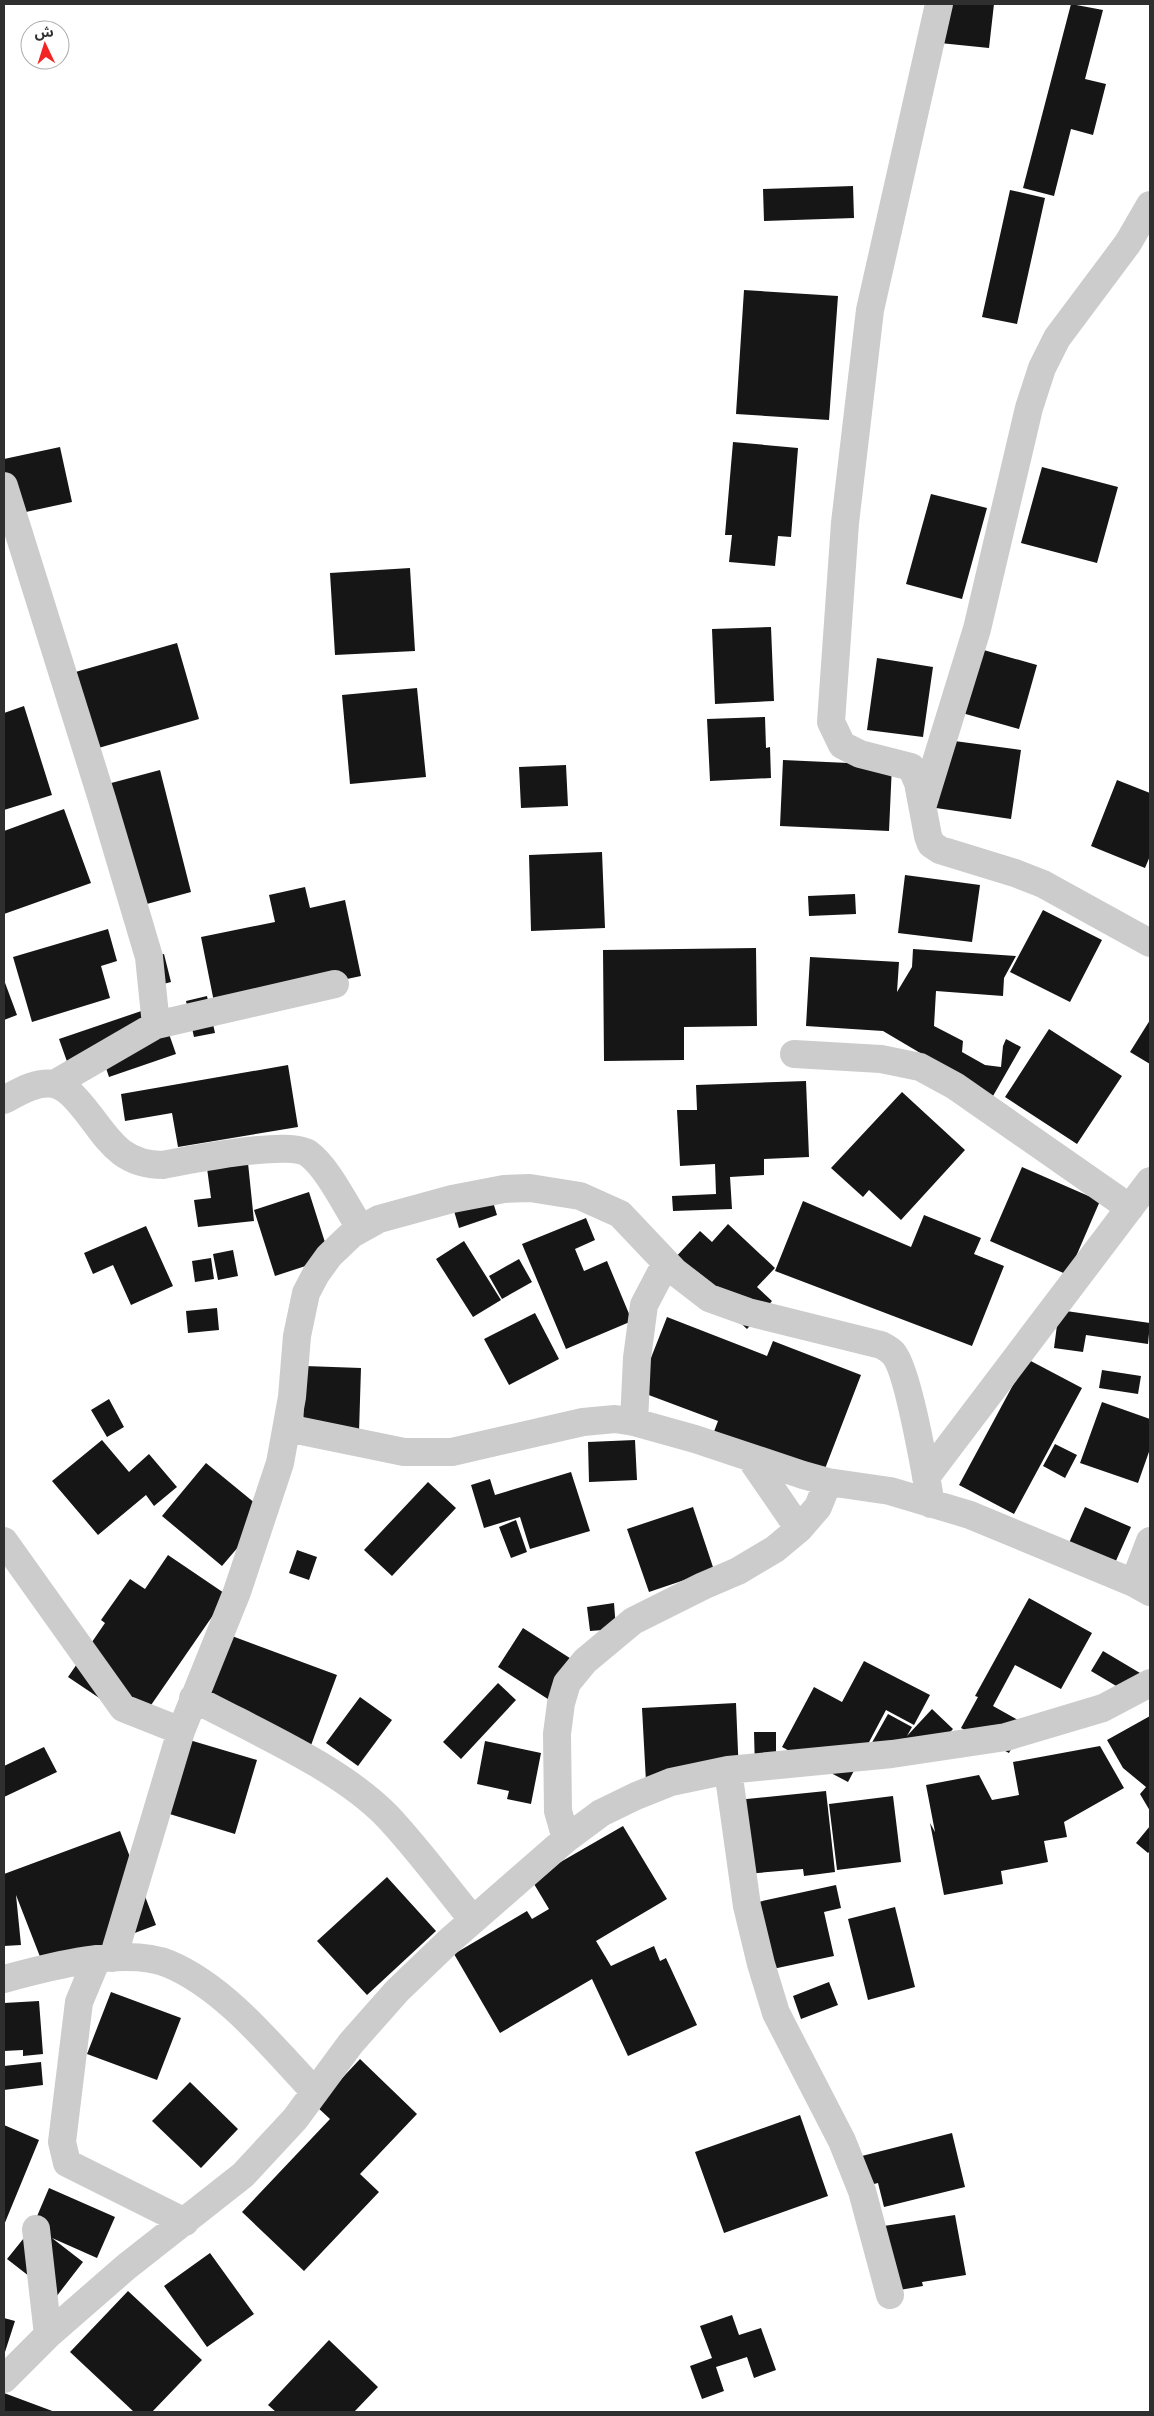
<svg xmlns="http://www.w3.org/2000/svg" width="1154" height="2416" viewBox="0 0 1154 2416" font-family="'Public Sans','Noto Sans Arabic',sans-serif">
  <rect width="100%" height="100%" fill="#fff"/>
  <!-- building -->
  <path fill="#161616" d="M934,4h60l-5,44 -59,-6z
    M1071,4l32,6 -18,69 21,5 -13,51 -22,-6 -17,67 -31,-8z
    M853,186l1,32 -90,3 -1,-32z
    M1010,190l35,8 -28,126 -35,-7z
    M744,290l94,6 -9,124 -93,-6z
    M733,442l65,6 -7,89 -13,-1 -3,30 -46,-4 3,-27h-7z
    M60,447l12,55 -60,13 -8,-35v-21z
    M1042,467l76,20 -21,76 -76,-20z
    M931,494l56,14 -25,91 -56,-15z
    M410,568l5,83 -80,4 -5,-82z
    M771,627l3,74 -59,3 -3,-75z
    M177,643l22,76 -111,32 -23,-76z
    M973,647l64,18 -18,64 -64,-18z
    M877,658l56,9 -10,70 -56,-7z
    M417,688l9,89 -76,7 -8,-89z
    M24,706l28,89 -48,15v-97z
    M765,717l1,31 4,-1 1,31 -61,3 -3,-62z
    M947,740l74,10 -10,69 -75,-11z
    M783,760l109,5 -3,66 -109,-5z
    M566,765l2,41 -47,2 -2,-41z
    M160,770l31,122 -59,16 -32,-122z
    M1117,780l33,13v63l-5,12 -54,-22z
    M64,809l27,74 -87,31v-83z
    M602,852l3,76 -74,3 -2,-76z
    M905,875l75,10 -8,57 -74,-9z
    M305,887l5,21 35,-8 16,76 -146,31 -14,-70 74,-15 -6,-27z
    M855,894l1,20 -47,2 -1,-20z
    M1043,910l59,30 -32,62 -60,-30z
    M108,929l9,32 -16,5 9,32 -78,24 -19,-65z
    M756,948l1,78 -73,1v33l-80,1 -1,-111z
    M913,949l103,7 -12,22 -1,18 -67,-5 -2,35 29,15 -1,11 23,13 16,2 2,-21 3,-7 15,8 -28,49 -110,-65 -77,-5 4,-69 89,5 -2,30 15,-25z
    M164,954l7,28 -19,5 -7,-29z
    M4,980l13,35 -13,5z
    M207,996l8,37 -21,4 -8,-36z
    M159,1005l17,49 -67,23 -6,-18 -33,11 -11,-31z
    M1150,1020v44l-20,-12z
    M1049,1029l73,47 -45,68 -72,-47z
    M288,1065l10,62 -120,20 -6,-34 -47,8 -4,-27z
    M806,1081l3,76 -45,2v16l-34,2 2,32 -59,2 -1,-15 44,-2 -1,-30 -35,2 -3,-56h20l-1,-25z
    M902,1092l63,58 -64,70 -32,-30 -6,7 -32,-29z
    M248,1163l6,58 -56,6 -4,-27 17,-2 -4,-30z
    M1022,1167l78,34 -32,74 -78,-34z
    M309,1192l21,66 -55,18 -21,-66z
    M490,1192l7,23 -38,13 -7,-24z
    M803,1201l108,46 13,-32 57,23 -7,16 30,12 -32,80 -197,-75z
    M586,1218l9,22 -20,9 9,22 23,-10 25,60 -66,28 -44,-105z
    M728,1224l47,44 -18,19 15,14 -25,28 -74,-69 27,-29 12,11z
    M146,1226l27,60 -42,19 -18,-40 -20,9 -9,-21z
    M464,1241l37,59 -28,17 -37,-58z
    M233,1250l5,26 -20,4 -5,-26z
    M211,1258l3,21 -19,3 -3,-21z
    M519,1259l13,23 -30,17 -13,-23z
    M217,1308l2,22 -31,3 -2,-22z
    M1059,1310l91,13 -2,21 -62,-9 -3,17 -29,-4z
    M535,1313l24,46 -50,26 -25,-46z
    M667,1317l100,39 6,-15 88,34 -43,112 -109,-42 9,-24 -80,-30z
    M1027,1359l55,29 -68,126 -55,-29z
    M305,1366l56,2 -2,64 -56,-2z
    M1102,1370l39,6 -3,18 -39,-6z
    M109,1399l15,28 -17,10 -16,-27z
    M1102,1402l48,17v30l-12,34 -58,-20z
    M102,1440l27,32 20,-18 28,33 -23,19 -8,-11 -48,40 -46,-54z
    M635,1440l2,40 -48,2 -1,-40z
    M1055,1444l22,11 -12,23 -22,-12z
    M206,1463l61,50 -45,53 -60,-50z
    M571,1472l19,59 -60,18 -10,-32 -36,11 -13,-43 19,-6 5,16z
    M428,1482l28,26 -64,68 -28,-26z
    M693,1507l21,63 -65,22 -22,-63z
    M1085,1507l46,20 -16,36 -46,-20z
    M516,1520l11,32 -16,6 -12,-31z
    M297,1550l20,7 -8,23 -20,-7z
    M168,1555l59,40 -89,129 -70,-47 37,-54 -4,-3 29,-41 15,10z
    M1029,1598l63,35 -31,56 -46,-24 -22,41 32,18 -16,29 -48,-25 17,-31 -3,-1z
    M614,1603l2,26 -26,2 -3,-24z
    M523,1628l53,34 -25,39 -53,-34z
    M232,1636l105,39 -27,73 -105,-39z
    M1103,1651l37,22 -12,20 -37,-22z
    M864,1661l66,34 -16,30 -28,-15 -38,72 -66,-35 32,-60 28,15z
    M498,1683l18,17 -55,59 -18,-17z
    M360,1697l32,23 -34,46 -32,-23z
    M736,1703l3,73 -93,6 -4,-74z
    M932,1709l21,20 -30,32 -20,-18 -14,25 -24,-13 23,-41 24,13 -5,9z
    M1150,1716v95l-10,-17 6,-7 -23,-19 -16,-28z
    M754,1732h22v37h-21z
    M186,1739l71,21 -22,74 -72,-22z
    M485,1741l56,12 -10,51 -24,-5 2,-8 -32,-7z
    M1100,1746l24,42 -60,34 3,15 -23,4 4,21 -47,9 2,13 -59,11 -14,-72 5,9 -9,-47 53,-10 13,25 27,-5 -6,-33z
    M44,1747l13,25 -53,25v-31z
    M826,1791l9,81 -31,4 -1,-7 -69,6 -7,-74z
    M893,1796l8,66 -64,8 -8,-66z
    M623,1826l44,73 -71,42 15,25 43,-20 6,15 6,-3 31,67 -69,31 -36,-77 -92,54 -46,-79 73,-43 5,8 17,-10 -18,-30z
    M1150,1826v25l-2,2 -12,-10z
    M120,1831l36,94 -112,42 -28,-72 5,50 -17,1v-72z
    M387,1877l49,54 -69,64 -50,-54z
    M836,1885l5,23 -17,4 10,44 -76,16 -14,-67z
    M895,1907l20,80 -47,13 -20,-81z
    M829,1982l9,23 -37,14 -8,-23z
    M111,1992l70,26 -24,62 -70,-26z
    M39,2001l4,53 -20,2v-6l-19,1v-48z
    M360,2059l57,55 -57,60 19,18 -75,79 -62,-59 88,-93 -14,-13z
    M41,2062l2,23 -39,5v-24z
    M190,2082l48,47 -37,39 -49,-47z
    M800,2115l28,81 -104,37 -29,-81z
    M4,2125l35,15 -35,85z
    M952,2133l13,54 -81,20 -6,-24 -17,4 -7,-29z
    M49,2188l66,29 -18,41 -45,-20 31,24 -27,35 -49,-38 25,-31z
    M955,2215l11,60 -44,7 1,4 -41,7 -11,-65z
    M210,2253l44,61 -47,33 -43,-61z
    M128,2291l74,69 -50,52h-18l-64,-60z
    M732,2315l7,20 22,-7 15,42 -22,8 -7,-21 -31,10 8,24 -22,8 -12,-33 22,-8 -12,-32z
    M4,2318l11,3 -11,34z
    M329,2340l49,47 -24,25h-78l-8,-7z
    M4,2393l51,19h-51z"/>
  <g fill="none" stroke-linecap="round" stroke-linejoin="round">
    <!-- minor -->
    <path stroke="#ccc" stroke-width="28" d="M939,4l-69,306 -25,213 -14,199 11,23 18,9 51,13 7,16 10,53 3,8 9,6 75,23 28,11 107,59
      M4,486l98,313 47,158 7,68
      M923,804l54,-175 52,-221 13,-40 15,-30 71,-95 22,-38
      M794,1054l87,5 39,8 35,19 175,122
      M54,1084l102,-59 179,-41
      M4,1100c15,-8 32,-19 50,-16 9,2 16,8 22,15 29,31 38,66 87,66 26,-5 129,-26 146,-11 19,14 38,54 52,75
      M634,1422l3,-64 7,-53 22,-42
      M287,1428l117,24h48l131,-30 32,-3 19,3 61,17 108,36 25,7 62,9 80,24 164,68 16,9
      M751,1459l48,70
      M926,1477l224,-296
      M4,1541l119,167 58,23
      M1134,1583l16,-42
      M193,1698c61,33 147,69 195,119 30,32 57,69 85,103
      M728,1770l19,136 14,58 15,49 66,128 20,50 28,104
      M566,1839l-8,-28 -1,-77 4,-31 6,-20 18,-22 48,-40 70,-35 35,-15 37,-22 24,-20 19,-22 10,-25
      M113,1958l68,-227 56,-139 43,-129 12,-66 5,-61 9,-43 10,-19 13,-18 23,-22 27,-15 73,-20 52,-10 26,-1 50,8 40,18 54,57 35,27 39,14 133,33c4,2 9,5 12,8 15,16 33,123 38,151
      M97,1959l-18,43 -17,140 5,21 118,59
      M4,1979c44,-12 121,-33 165,-15 57,24 104,84 146,128
      M36,2229l12,106
      M4,2379l44,-44 78,-68 117,-92 52,-56 56,-76 46,-52 51,-49 118,-103 35,-26 35,-17 35,-14 57,-12 164,-16 114,-17 97,-29 47,-25"/>
  </g>
  <!-- border -->
  <rect width="1154" height="2416" fill="none" stroke="#2f2f2f" stroke-width="10"/>
  <!-- north arrow -->
  <g transform="translate(45 45) rotate(356)"><circle r="24" fill="#ffffff" stroke="#acacac"/>
  <path d="M0-4L9 19L0 12L-9 19Z" fill="#f32524"/>
  <text y="-8" font-size="14" font-weight="bold" text-anchor="middle" fill="#2f2f2f">ش</text>
  </g>
</svg>
